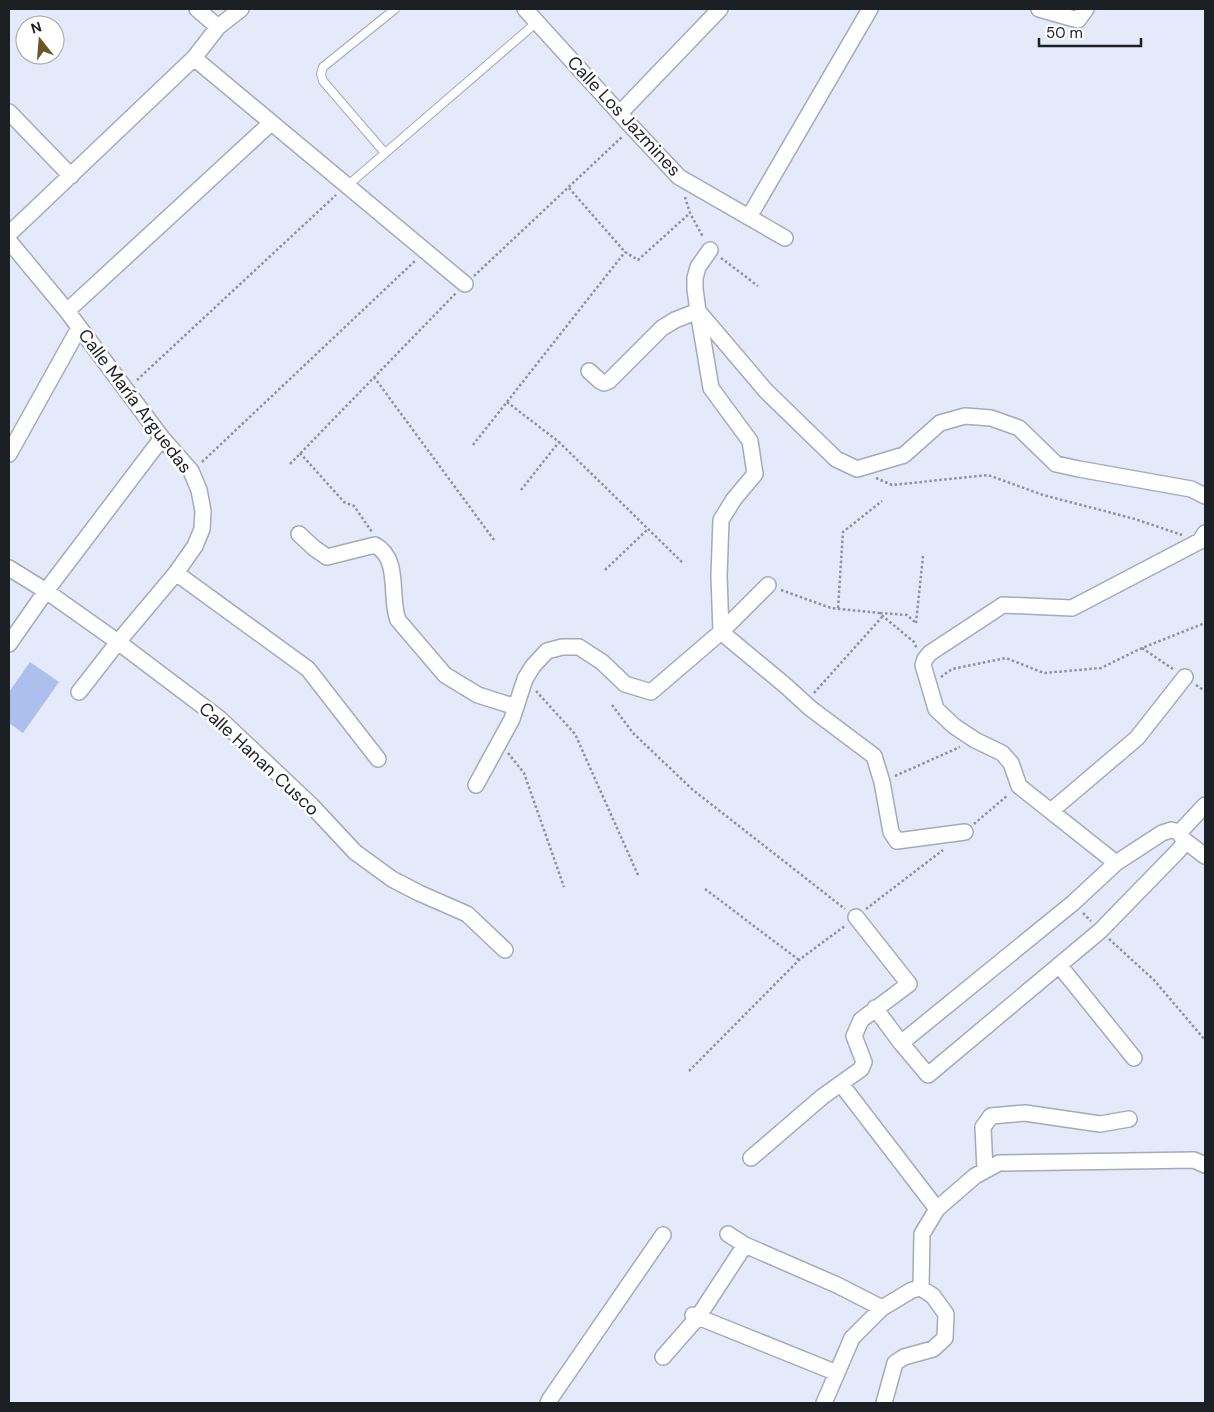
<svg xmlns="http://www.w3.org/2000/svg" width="1214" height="1412" viewBox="0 0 1214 1412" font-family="'DM Sans',sans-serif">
  <rect width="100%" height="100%" fill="#e4eaf9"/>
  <!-- green -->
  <path fill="#adbfec" d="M30,662l29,20 -36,51 -14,-10v-31z"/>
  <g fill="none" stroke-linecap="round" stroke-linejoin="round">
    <!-- service casing -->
    <g stroke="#a4aab8" stroke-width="10">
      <path id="service" d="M385,153l-62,-72 -2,-7 2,-7 72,-58
        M347,186l190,-164"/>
    </g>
    <!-- minor casing -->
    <g stroke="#a4aab8" stroke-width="18">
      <path id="minor" d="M197,9l21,18
        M525,9l107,118 47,50 106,61
        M1039,9l39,11 8,-11
        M194,58l271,226
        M9,112l62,64
        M620,113l100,-104
        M749,217l121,-208
        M9,234l185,-176 24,-31 23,-18
        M9,241l58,70 95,127 29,33 8,19 4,21 -1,18 -7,17 -19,27 -58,69 -39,50
        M710,250l-12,17 -3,11v11l3,22 68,80 70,68 21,10 47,-14 36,-32 25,-7 26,2 28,10 37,36 23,5 112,20 14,7
        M67,311l204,-188
        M9,454l70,-126
        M299,534l15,14 13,9 48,-12c26,14 14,52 23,75l47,55 33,20 38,12
        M9,568l37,23 72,51 102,77 92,87 43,46 37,27 27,14 48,21 38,36
        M176,573l132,96 70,90
        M768,585l-47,47 65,54 24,22 64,48 8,26 9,50 6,9 68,-9
        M9,644l37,-53 116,-153
        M476,785l36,-66 13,-40 8,-13 14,-15 15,-4h17l23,15 23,22 26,8 70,-60 -2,-56 2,-56 13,-21 21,-25 -5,-33 -39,-53 -13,-77 -23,9 -13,8 -53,53 -5,2 -4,-2 -11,-10
        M1051,811l86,-73 48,-61
        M1179,833l26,-28
        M1116,863l-97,-77 -8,-23 -9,-10 -27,-13 -21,-14 -18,-17 -13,-44 2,-6 5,-6 73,-48 69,3 128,-67 5,-8
        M1059,965l75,93
        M875,1008l26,35 27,32 172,-144 78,-80 5,-6 1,-5
        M901,1043l172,-140 43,-40 46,-30 9,-3 5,1 3,2 5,7 21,16
        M841,1084l96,125
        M751,1158l71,-61 39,-28 3,-7 -10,-26 7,-16 48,-36 -53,-67
        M985,1170l-2,-43 8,-11 34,-3 75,11 29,-5
        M728,1234l17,11 92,40 45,23
        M921,1288l1,-54 15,-25 38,-33 24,-13 195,-3 11,5
        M693,1315l144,58
        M663,1357l35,-40 47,-72
        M548,1403l2,-4 113,-164
        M824,1403l28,-65 30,-30 30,-18 9,-2 12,8 13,18 -1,24 -12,11 -29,8 -9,6 -11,40"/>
    </g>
    <!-- path -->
    <path stroke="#8d929c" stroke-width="2.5" stroke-dasharray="2.5 2.5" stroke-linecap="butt" d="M569,188l56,64 13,8 52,-47
      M685,197l5,16 13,24
      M721,258l37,28
      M474,276l149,-140
      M374,377l120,163
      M137,380l199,-185
      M507,402l52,40 124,121
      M473,445l152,-193
      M300,453l44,49 10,4 18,26
      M202,462l214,-202
      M290,464l166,-171
      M876,478l16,7 96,-10 55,20 92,24 47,16
      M521,490l38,-48
      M605,570l43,-41
      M781,590l50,18 48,5 35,29 3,7
      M838,608l5,-76 39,-31
      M880,613l27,2 9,8
      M916,623l7,-67
      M1142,648l31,21
      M941,677l11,-8 54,-11 38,15 57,-5 41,-20 63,-25
      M1196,685l9,6
      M536,691l39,43 63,141
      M814,693l68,-76
      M612,705l21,28 60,57 152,119
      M508,753l16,20 40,114
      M895,776l65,-29
      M974,824l34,-29
      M705,889l94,71
      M866,909l77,-59
      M1083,913l8,8
      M1109,939l45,41 51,60
      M689,1071l110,-111 47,-35"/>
    <!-- service -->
    <use href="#service" stroke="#fff" stroke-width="8"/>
    <!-- minor -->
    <use href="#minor" stroke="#fff" stroke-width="15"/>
  </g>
  <g text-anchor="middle" stroke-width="5" stroke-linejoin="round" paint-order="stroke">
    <!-- street labels -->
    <g font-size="18" fill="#1c1f24" stroke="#fff">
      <text transform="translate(624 116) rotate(47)" y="6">Calle Los Jazmines</text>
      <text transform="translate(135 401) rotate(53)" y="6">Calle María Arguedas</text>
      <text transform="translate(259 759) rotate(43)" y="6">Calle Hanan Cusco</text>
    </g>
  </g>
  <!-- border -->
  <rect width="1214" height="1412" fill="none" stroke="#1c1f24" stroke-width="20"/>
  <!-- north arrow -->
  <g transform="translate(40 40) rotate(343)"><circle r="24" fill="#ffffff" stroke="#a4a5a7"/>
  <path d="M0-4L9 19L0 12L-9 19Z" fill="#695624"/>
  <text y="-8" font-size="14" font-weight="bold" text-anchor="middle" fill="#1c1f24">N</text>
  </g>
  <!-- scale -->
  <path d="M1039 38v8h102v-8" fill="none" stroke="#1c1f24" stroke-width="2.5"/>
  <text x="1046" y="38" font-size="15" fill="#1c1f24" stroke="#ffffff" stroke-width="4" paint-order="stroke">50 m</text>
</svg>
